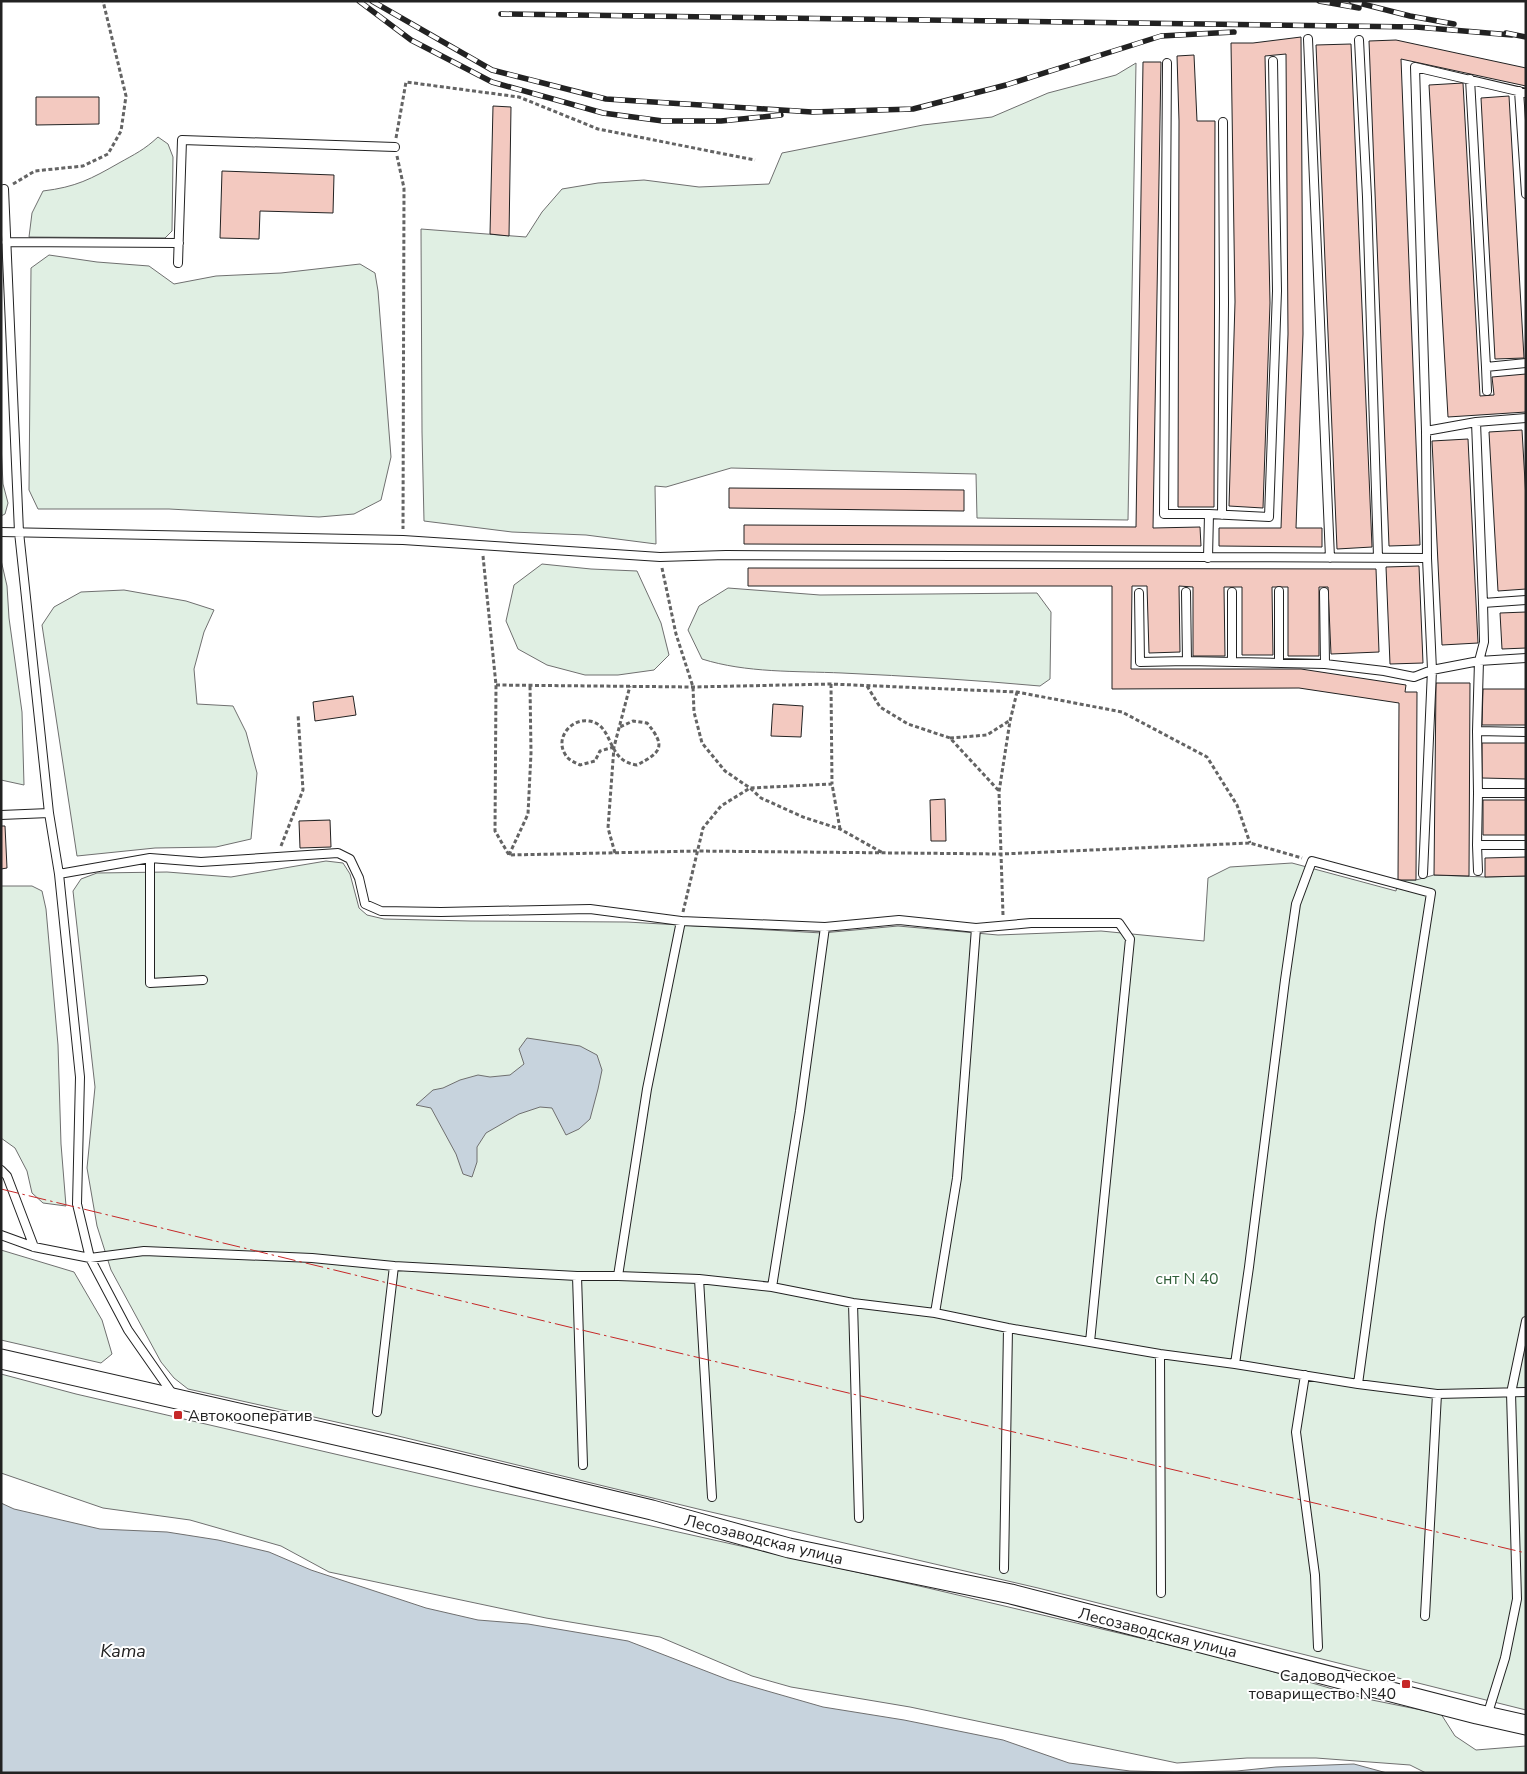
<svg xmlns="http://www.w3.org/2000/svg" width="1527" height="1774" viewBox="0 0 1527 1774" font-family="'Nunito Sans',sans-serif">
  <rect width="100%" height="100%" fill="#fff"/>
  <!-- green -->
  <path fill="#e0efe3" stroke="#6f6f6f" d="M1136,63l-8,457 -151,-2 -1,-44 -245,-6 -65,19 -11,-1 1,58 -70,-9 -74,-3 -88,-11 -2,-89 -1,-203 105,8 16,-25 20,-23 36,-6 46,-3 55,7 70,-3 13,-31 141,-28 69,-8 56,-24 68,-18z
    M158,137l10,7 5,13 -1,74 -7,7 -136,-1 3,-24 11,-22c33,-4 48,-12 76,-28 16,-9 25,-13 39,-26z
    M49,255l48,7 52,4 25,18 42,-8 65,-3 79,-9 15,9 3,18 13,166 -10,43 -27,14 -35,3 -150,-8h-131l-9,-19 2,-222z
    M1,444l2,40 5,19 -3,11 -4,2z
    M1,560l6,26 2,32 13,94 2,73 -23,-5z
    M542,564l49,5 46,2 24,52 8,32 -15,15 -36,5h-33l-38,-10 -29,-16 -12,-28 8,-36z
    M728,588l92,7 217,-2 14,19 -1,67 -10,7c-66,-6 -132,-10 -198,-13 -46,-2 -96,0 -140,-14l-14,-29 11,-24z
    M124,590l62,11 28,9 -10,22 -10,37 3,35 36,2 13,26 11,41 -6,66 -35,8 -61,1 -78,8 -35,-231 12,-18 27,-15z
    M326,861l17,2 7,11 9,34 8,7 17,4 86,2 157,1 195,11 76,-7 100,9 103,-4 103,10 4,-63 22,-11 62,-4 104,28 2,-11h18l18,-5 51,2 41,-1v834l-488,-122 -340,-79 -308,-75 -202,-45 -14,-11 -13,-16 -50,-92 -14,-44 -10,-58 8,-81 -22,-196 8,-12 16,-6 70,-1 64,5z
    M1,886h31l10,5 4,18 12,136 3,99 5,62 -23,-3 -11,-10 -5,-22 -12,-23 -14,-10z
    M1,1250l73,22 28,48 10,34 -11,9 -100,-23z
    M1,1374l75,20 397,92 455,102 305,72 134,39 74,15 14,22 21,14 50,-4v27h-100l-16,-8 -94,-7h-69l-70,5 -267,-56 -119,-20 -39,-11 -92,-39 -114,-19 -217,-46 -48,-26 -91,-26 -87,-12 -102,-35z"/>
  <!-- water -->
  <path fill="#c7d3dd" stroke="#6f6f6f" d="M527,1038l53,8 17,9 5,15 -4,19 -8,30 -11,10 -13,6 -14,-27 -12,-1 -21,7 -33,19 -9,14v15l-5,15 -9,-3 -7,-20 -25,-46 -15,-3 17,-15 10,-2 17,-8 18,-5 12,2 20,-2 14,-11 -5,-15z
    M1,1503l13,6 86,20 67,3 51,8 51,12 42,18 115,38 52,12 50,4 100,17 101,39 94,27 81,13 99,20 66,23 61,8 45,1 62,-1 39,-4 78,-3 33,9h-1386z"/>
  <!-- building -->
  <path fill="#f3c9c0" stroke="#222" d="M1301,37l2,297 -7,194h26v19l-103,-1v-18h62l7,-194 -2,-280 -21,2 5,247 -7,205 -34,-2 6,-204 -4,-259h22z
    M1396,40l130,28v18l-125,-27 19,486 -31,1 -20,-505z
    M1351,44l21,503 -35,2 -21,-504z
    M1194,55l3,66h18l-1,386h-36l1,-386 -2,-65z
    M1143,62h18l-8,466 47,-1 1,19 -457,-2v-19l392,2z
    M1463,83l17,313 14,-1 -2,-18 34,-3v38l-78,5 -19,-332z
    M1509,96l15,262 -29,1 -14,-261z
    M36,97h63v27l-63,1z
    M493,106l18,1 -2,129 -19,-2z
    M222,171l112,4 -1,38 -73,-2 -1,28 -39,-1z
    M1522,430l4,69v90l-28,2 -9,-159z
    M1468,439l10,204 -36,2 -10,-204z
    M729,488l235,2v21l-235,-3z
    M1419,566l4,97 -33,1 -4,-97z
    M748,568l628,1 3,83 -48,2 -3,-67h-9v69h-31v-69h-16l1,68h-31v-68h-18l1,69h-32v-69l-14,-1 1,66 -31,1 -2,-67h-15l-1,83h170l105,16 -1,7h12l-1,188h-18l1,-177 -100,-15 -187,1v-103h-364z
    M1526,612v36l-24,1 -2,-36z
    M1436,683h34l-1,193 -35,-1z
    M1483,689h43v36h-44z
    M353,696l3,19 -41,6 -2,-19z
    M773,704l30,2 -2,31 -30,-1z
    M1482,743h44v36l-44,-1z
    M945,799l1,42h-15l-1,-41z
    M1483,800h43v35h-43z
    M330,820l1,27 -31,1 -1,-27z
    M1,826h4l2,42 -6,1z
    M1526,857v19l-41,1v-19z"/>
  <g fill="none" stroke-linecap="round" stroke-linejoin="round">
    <!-- service casing -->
    <g stroke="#222" stroke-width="10">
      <path id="service" d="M1308,39l22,519
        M1359,40l8,157 11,360
        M1167,63l-3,451h45
        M1470,79l16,288 40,-4
        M1519,91l7,103
        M4,189l15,343 30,281 10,61 21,203 -3,127 13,54 38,72 46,66
        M6,242l173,1
        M178,263l4,-123 213,7
        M1486,367l1,24
        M1476,422l7,181
        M1426,431l50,-9 50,-4
        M1222,515l2,-212 -1,-181
        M1,532l402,8 257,17 66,-2 701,3 -1,-127 -11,-364 111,26
        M1208,558l1,-44 60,3 8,-226 -4,-230
        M1279,591v71
        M1186,592l1,69
        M1232,592v69
        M1324,592l1,72
        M1139,593l1,69 47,-1 138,3 59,7 30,6 18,-7 47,-9 -2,70
        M1526,600l-43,3 1,39 -5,19 47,-3
        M1526,732l-49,-1 1,62h48
        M1,815l48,-2
        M1477,845l1,-52
        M150,858v125l53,-3
        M1478,871l-1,-26h49
        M59,874l91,-16 51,4 137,-9 12,6 9,19 6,26 16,7 60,1 149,-3 91,12 144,6 74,-7 77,8 55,-5h88l11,16 -40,403
        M1423,874l9,-204 -5,-112
        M1,1170l6,6 27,71
        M1,1235l33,12 56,11 54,-7 168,7 82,8 183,10h41l81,3 73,8 81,16 82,10 73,15 152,26 75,10 123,20 79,10 89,-2
        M577,1276l6,189
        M618,1276l29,-187 34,-168
        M699,1279l13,218
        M772,1287l28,-176 25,-184
        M853,1303l6,215
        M935,1313l22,-135 19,-250
        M1160,1354l1,239
        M1235,1364l14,-97 36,-287 11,-76 16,-43 119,32 -51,329 -22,162
        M1305,1375l-9,57 19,143 3,72
        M377,1412l17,-146
        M1004,1569l4,-241
        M1425,1616l12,-222
        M1487,1716l18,-58 12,-59 -6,-206 15,-72"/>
    </g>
    <!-- tertiary casing -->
    <g stroke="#222" stroke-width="21">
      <path id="tertiary" d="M1,1359l435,99 216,52 137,38 222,46 466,120 49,11"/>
    </g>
    <!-- path -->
    <path stroke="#646464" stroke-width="3" stroke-dasharray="4 2.5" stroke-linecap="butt" d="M396,138l10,-56 113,15 79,32 157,31
      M397,156l7,32 -1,341
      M13,184l22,-13 48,-5 25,-12 13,-23 5,-35 -23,-95
      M483,556l13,129 -1,146 14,24 188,-4 305,3 248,-11 52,15
      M662,568l14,66 17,53 1,25 8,31 23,28 25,17 11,10 42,19 37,12 43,24
      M831,684l1,100
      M496,685l197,2 138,-3 186,8 105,20 85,45 30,48 13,38
      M867,686l13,21 28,17 42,14 49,53
      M950,738l37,-3 22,-14
      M614,747l-14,4 -5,10 -15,4c-6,-3 -12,-5 -15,-11 -10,-16 6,-36 24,-33 26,4 16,40 48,44 25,-13 29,-19 10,-42l-14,-2 -13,6
      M281,846l22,-56 -5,-76
      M615,853l-7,-25 6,-81 16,-61
      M509,855l19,-41 3,-61 -1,-68
      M683,912l20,-84 18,-22 29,-18 82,-4 8,45
      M1003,915l-4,-123 11,-71 7,-29"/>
    <!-- service -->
    <use href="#service" stroke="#fff" stroke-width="8"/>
    <!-- tertiary -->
    <use href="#tertiary" stroke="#fff" stroke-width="19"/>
    <!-- rail casing -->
    <g stroke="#222" stroke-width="5.5">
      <path id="rail" d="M359,1l52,39 81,42 111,31 60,8h58l60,-6
        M372,1l120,69 114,29 206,13 101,-3 93,-24 155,-49 73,-4
        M1319,1l40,7
        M1351,1l59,15 44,8
        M501,14l915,13 96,8
        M1506,33l20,4"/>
    </g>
    <!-- rail -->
    <use href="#rail" stroke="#fff" stroke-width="4" stroke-dasharray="11" stroke-linecap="butt"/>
    <!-- power -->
    <path stroke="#c62828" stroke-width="1" stroke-dasharray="18 4 2.5 4" stroke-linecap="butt" d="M1,1189l568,138 957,226"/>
  </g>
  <!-- markers -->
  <g fill="#c62828" stroke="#fff" stroke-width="2">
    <rect x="173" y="1410" width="10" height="10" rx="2.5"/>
    <rect x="1401" y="1679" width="10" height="10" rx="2.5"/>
  </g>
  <g text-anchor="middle" stroke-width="4" stroke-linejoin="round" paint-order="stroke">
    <!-- park labels -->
    <g font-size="16" fill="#2f5e38" stroke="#fff">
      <text x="1187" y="1284">снт N 40</text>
    </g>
    <!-- poi labels -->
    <g font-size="16" fill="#222" stroke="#fff" text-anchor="start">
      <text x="188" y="1421">Автокооператив</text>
      <text x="1396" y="1681" text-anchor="end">Садоводческое<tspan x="1396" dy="18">товарищество №40</tspan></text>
    </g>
    <!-- street labels -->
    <g font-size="16" fill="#222" stroke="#fff">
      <text transform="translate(764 1539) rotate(14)" y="6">Лесозаводская улица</text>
      <text transform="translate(1158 1632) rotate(14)" y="6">Лесозаводская улица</text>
    </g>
    <!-- water labels -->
    <g font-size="18" font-style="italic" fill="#222" stroke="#fff">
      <text x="123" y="1657">Kama</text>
    </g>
  </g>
  <!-- border -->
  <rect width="1527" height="1774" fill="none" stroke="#222222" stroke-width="5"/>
</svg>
